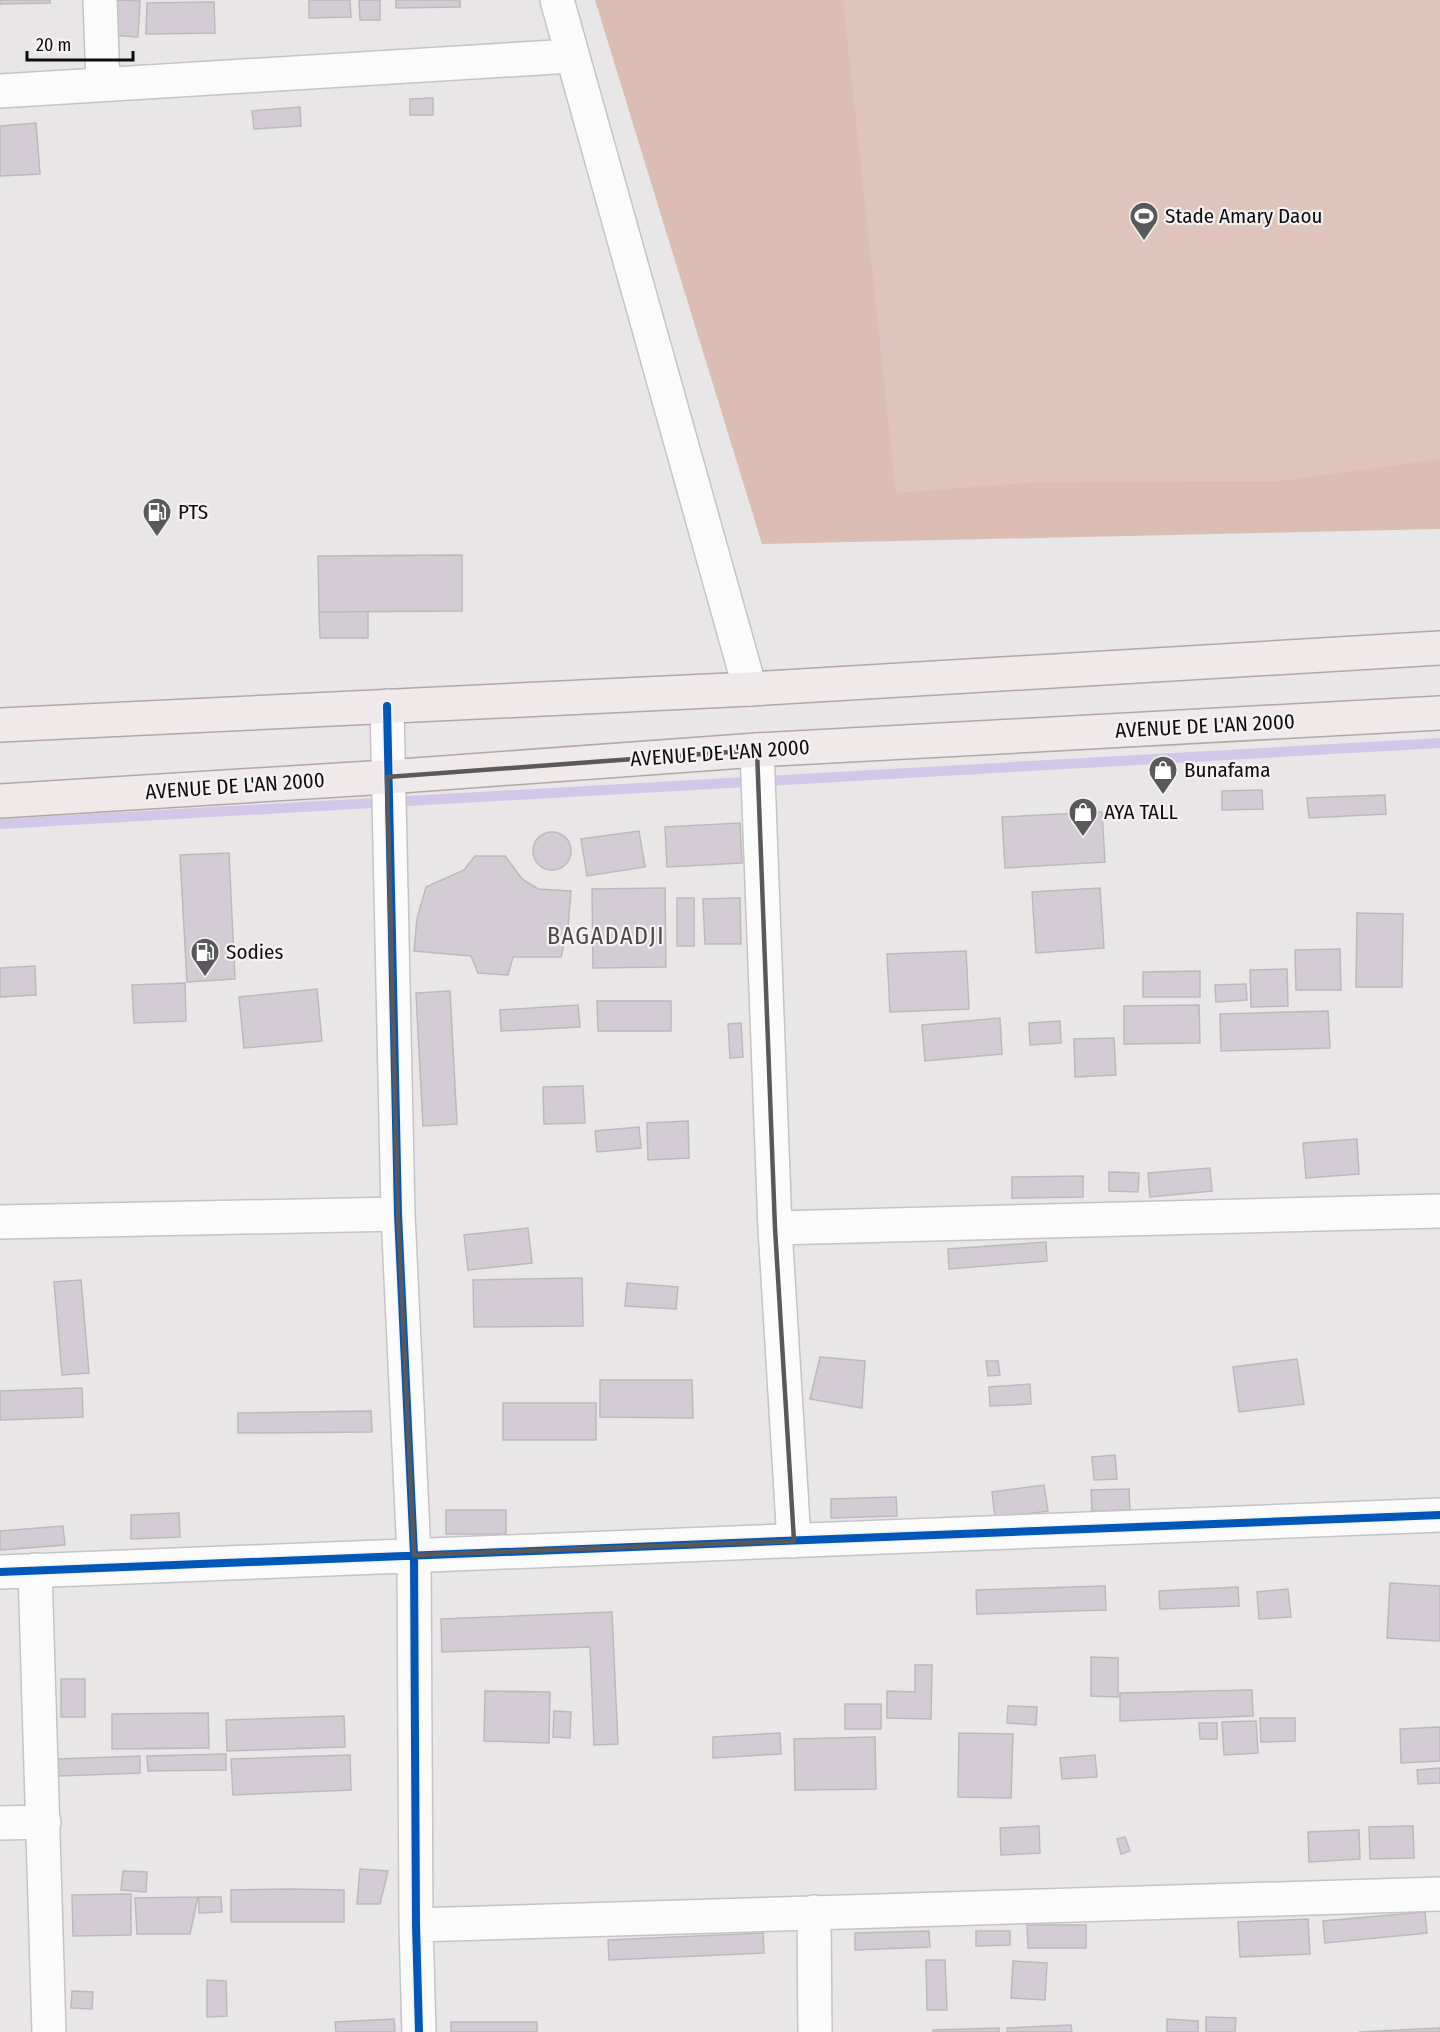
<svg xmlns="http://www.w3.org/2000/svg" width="1440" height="2032" viewBox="0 0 1440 2032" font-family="'Fira Sans Condensed',sans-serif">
  <rect width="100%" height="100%" fill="#e8e6e7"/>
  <!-- green -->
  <path fill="#dfc4bc" d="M833,0h607v483l-573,36z"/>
  <!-- forest -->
  <path fill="#dbbdb4" d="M595,0h248l53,493 143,-11 241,-1 160,-22v70l-678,15z"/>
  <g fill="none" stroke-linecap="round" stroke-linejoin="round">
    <!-- stream -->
    <path stroke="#d3c7e9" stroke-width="10" d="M0,824l1440,-81"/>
  </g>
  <!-- building -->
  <path fill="#d4ccd4" stroke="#bbbaba" stroke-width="1.5" d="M0,0h50v3l-50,1z
    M113,0l27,1 -2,36 -28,-2z
    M309,0h41l1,17 -42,1z
    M359,0h21v20h-20z
    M396,0h64v7l-64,1z
    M214,2l1,31 -69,1 1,-31z
    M433,98v17h-23v-16z
    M300,107l1,19 -47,3 -2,-18z
    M36,123l4,51 -40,2v-50z
    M462,555v56l-143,1 -1,-56z
    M319,612h49v26h-48z
    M1262,790l1,19 -41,1v-19z
    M1385,795l1,19 -77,4 -2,-20z
    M1102,812l3,50 -100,6 -3,-51z
    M740,823l2,40 -75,4 -2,-40z
    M639,831l6,36 -58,9 -6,-37z
    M533 851a19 19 0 1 1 38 0a19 19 0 1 1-38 0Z
    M229,853l6,126 -48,3 -7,-127z
    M475,856h30l17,23 16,10 33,2 -3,36 -7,30h-48l-5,18 -30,-2 -7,-17 -57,-5 3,-32 9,-32 38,-17z
    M665,888l1,79 -73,1 -1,-79z
    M1100,888l4,60 -68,5 -4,-61z
    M677,898h17v48h-17z
    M740,898l1,46h-36l-2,-45z
    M1357,913l46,1 -1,73h-46z
    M1340,949l1,41h-45l-1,-40z
    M966,951l3,58 -79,3 -3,-58z
    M35,966l1,29 -36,2v-29z
    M1287,969l1,37 -37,1 -1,-37z
    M1200,971v26h-57v-25z
    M185,983l1,38 -52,2 -2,-38z
    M1246,984l1,16 -31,2 -1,-17z
    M317,989l5,52 -78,7 -5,-51z
    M450,991l7,133 -34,2 -7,-133z
    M597,1001h74v30h-73z
    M578,1005l2,22 -79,4 -1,-21z
    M1199,1005l1,38 -76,1v-38z
    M1328,1011l2,37 -109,3 -1,-37z
    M1000,1018l2,36 -77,7 -3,-36z
    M1060,1021l1,22 -31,2 -1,-22z
    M741,1023l2,34 -13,1 -2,-34z
    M1114,1038l2,37 -41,2 -1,-38z
    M583,1086l2,37 -41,1 -1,-37z
    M688,1121l1,37 -41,2 -1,-37z
    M639,1127l2,21 -44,4 -2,-21z
    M1357,1139l2,35 -53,4 -3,-35z
    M1210,1168l2,23 -62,6 -2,-24z
    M1109,1172l30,1 -1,19 -29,-1z
    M1083,1176v21l-71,1v-21z
    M528,1228l4,35 -64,7 -4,-35z
    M1046,1242l1,19 -98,8 -1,-20z
    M582,1278l1,48 -109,1 -1,-47z
    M81,1280l8,93 -27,2 -8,-93z
    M627,1283l51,4 -2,22 -51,-3z
    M820,1357l45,4 -3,47 -52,-9z
    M1297,1359l7,45 -65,8 -6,-45z
    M986,1361h12l2,14 -12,1z
    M600,1380h92l1,38 -93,-1z
    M1030,1384l1,20 -41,2 -1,-19z
    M82,1388l1,29 -83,3v-29z
    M503,1403h93v37h-93z
    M371,1411l1,21 -134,1v-20z
    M1115,1455l2,24 -23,1 -2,-23z
    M1044,1485l4,26 -53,7 -3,-26z
    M1129,1489l1,21 -38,1 -1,-21z
    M896,1497l1,19 -66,2v-19z
    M446,1510h60v24h-60z
    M179,1513l1,24 -49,2v-24z
    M63,1526l2,19 -65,5v-19z
    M1390,1583l50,3v55l-53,-3z
    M1105,1586l1,24 -129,4 -1,-24z
    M1238,1587l1,19 -79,3 -1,-18z
    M1288,1589l3,28 -32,2 -2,-27z
    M612,1612l6,132 -24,1 -4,-98 -148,5 -1,-33z
    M1091,1657l27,1v39l-27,-1z
    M915,1665h17l-1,54 -44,-1v-27l28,1z
    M61,1679h24v38h-24z
    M1252,1690l1,26 -133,5v-28z
    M485,1691l65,1 -1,51 -65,-2z
    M845,1704h36v25h-36z
    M1008,1706l29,1 -1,18 -29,-2z
    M554,1711l17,1 -1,26 -17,-1z
    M208,1713l1,35 -97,1v-35z
    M344,1716l1,31 -118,4 -1,-31z
    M1260,1718h35v23l-34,1z
    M1256,1721l2,32 -34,2 -2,-33z
    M1199,1723h18v16h-17z
    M1440,1727v34l-39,2 -1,-34z
    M780,1733l1,21 -68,4v-21z
    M959,1733l54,1 -2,64 -53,-1z
    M875,1737l1,52 -81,1 -1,-51z
    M226,1754v16l-78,1 -1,-15z
    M350,1755l1,35 -118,5 -2,-36z
    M1095,1755l2,22 -35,2 -2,-21z
    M140,1756v17l-81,3 -1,-17z
    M1440,1768v15l-22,1 -1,-14z
    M1039,1826l1,27 -39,2 -1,-27z
    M1413,1826l1,32 -44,1 -1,-32z
    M1359,1830l1,29 -51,3 -1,-30z
    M1125,1837l5,14 -9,3 -4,-15z
    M360,1869l28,2 -8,33h-23z
    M123,1871l24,1 -1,20 -25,-2z
    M291,1889l53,1v32h-113v-32z
    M131,1894v41l-58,1 -1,-41z
    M198,1897l-8,37h-53l-2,-36z
    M199,1897h22l1,15 -23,1z
    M1425,1912l2,21 -102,10 -2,-22z
    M1308,1919l2,35 -70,3 -2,-35z
    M1027,1925h59v23h-58z
    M929,1931l1,16 -75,3v-17z
    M976,1931h34v14l-34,1z
    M763,1933l1,20 -155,7 -1,-20z
    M926,1960h19l2,50h-20z
    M1013,1961l34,2 -2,37 -34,-2z
    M207,1980l19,1 1,35 -20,1z
    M72,1991l21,1 -1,17 -21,-1z
    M1206,2017l30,1 -1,14h-29z
    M394,2019l1,13h-59l-1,-10z
    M1167,2019l31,2v11h-31z
    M451,2022h86v10h-86z
    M1071,2025l1,7h-65v-4z
    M999,2028v4h-66v-2z
    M1440,2028v4h-81z"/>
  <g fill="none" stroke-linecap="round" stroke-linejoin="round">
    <!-- street casing -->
    <g stroke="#c5c3c4" stroke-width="36">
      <path id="street" d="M100,0l3,84
        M557,0l193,689
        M0,91l571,-35
        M387,706l11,508 16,341 2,370 3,107
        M757,750l18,478 19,313
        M0,1222l398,-8
        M775,1228l665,-17
        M35,1570l14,462
        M0,1572l1440,-57
        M0,1823l44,-1
        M814,1912l1,120
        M416,1925l1024,-31"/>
    </g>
    <!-- primary casing -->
    <g stroke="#b3a6a7" stroke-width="36">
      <path id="primary" d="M0,725l750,-36 690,-41
        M0,801l387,-24 370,-27 683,-37"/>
    </g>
    <!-- street -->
    <use href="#street" stroke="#fcfbfb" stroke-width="33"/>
    <!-- primary -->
    <use href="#primary" stroke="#f0e9ea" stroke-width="33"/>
    <!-- cycleway casing -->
    <g stroke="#f6f2f4" stroke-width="11">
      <path id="cycleway" d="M387,706l11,508 16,341 2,370 3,107
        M0,1572l1440,-57"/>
    </g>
    <!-- cycleway -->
    <use href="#cycleway" stroke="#0057b8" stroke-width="8"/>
  </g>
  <!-- marked area -->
  <path fill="none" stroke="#5a5959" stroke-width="4.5" stroke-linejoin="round" d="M757,750l18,478 19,313 -380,14 -16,-341 -11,-437z"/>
  <!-- icons -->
  <defs>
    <g id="stadium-pin" transform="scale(1.5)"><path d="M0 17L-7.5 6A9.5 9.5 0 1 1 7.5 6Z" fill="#5a5959" stroke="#f6f2f4"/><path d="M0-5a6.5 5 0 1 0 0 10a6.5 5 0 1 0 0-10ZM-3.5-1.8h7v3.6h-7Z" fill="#fff"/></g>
    <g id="fuel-pin" transform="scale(1.5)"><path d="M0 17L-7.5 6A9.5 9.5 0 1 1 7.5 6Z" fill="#5a5959" stroke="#f6f2f4"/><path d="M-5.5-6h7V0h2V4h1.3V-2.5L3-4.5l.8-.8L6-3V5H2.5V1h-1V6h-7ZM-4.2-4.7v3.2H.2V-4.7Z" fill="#fff"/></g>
    <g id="shop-pin" transform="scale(1.5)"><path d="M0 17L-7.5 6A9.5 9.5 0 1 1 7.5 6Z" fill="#5a5959" stroke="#f6f2f4"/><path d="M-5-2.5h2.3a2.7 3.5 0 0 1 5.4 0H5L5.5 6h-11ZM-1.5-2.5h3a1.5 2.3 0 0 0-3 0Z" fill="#fff"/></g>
  </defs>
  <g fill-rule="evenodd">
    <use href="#stadium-pin" x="1144" y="216"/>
    <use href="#fuel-pin" x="157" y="512"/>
    <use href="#shop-pin" x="1163" y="770"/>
    <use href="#shop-pin" x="1083" y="812"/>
    <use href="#fuel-pin" x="205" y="952"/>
  </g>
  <g text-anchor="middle" stroke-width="4.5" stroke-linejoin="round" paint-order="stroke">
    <!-- poi labels -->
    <g font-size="21" fill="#0e0d0d" stroke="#f6f2f4" text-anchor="start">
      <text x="1165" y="223">Stade Amary Daou</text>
      <text x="178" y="519">PTS</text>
      <text x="1184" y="777">Bunafama</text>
      <text x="1104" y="819">AYA TALL</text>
      <text x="226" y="959">Sodies</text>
    </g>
    <!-- street labels -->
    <g font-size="21" fill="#0e0d0d" stroke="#f6f2f4">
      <text transform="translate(1205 726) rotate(-3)" y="7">AVENUE DE L'AN 2000</text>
      <text transform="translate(720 753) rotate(-4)" y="7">AVENUE DE L'AN 2000</text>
      <text transform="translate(235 786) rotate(-4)" y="7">AVENUE DE L'AN 2000</text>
    </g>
    <!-- quarter labels -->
    <g font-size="24" letter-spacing="1.5" fill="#4a4748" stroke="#f6f2f4">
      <text x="606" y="944">BAGADADJI</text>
    </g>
  </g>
  <!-- scale -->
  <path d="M27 51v9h106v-9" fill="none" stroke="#0e0d0d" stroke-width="3"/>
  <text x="36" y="51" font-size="18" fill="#0e0d0d" stroke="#f6f2f4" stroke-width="4.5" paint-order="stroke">20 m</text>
</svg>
